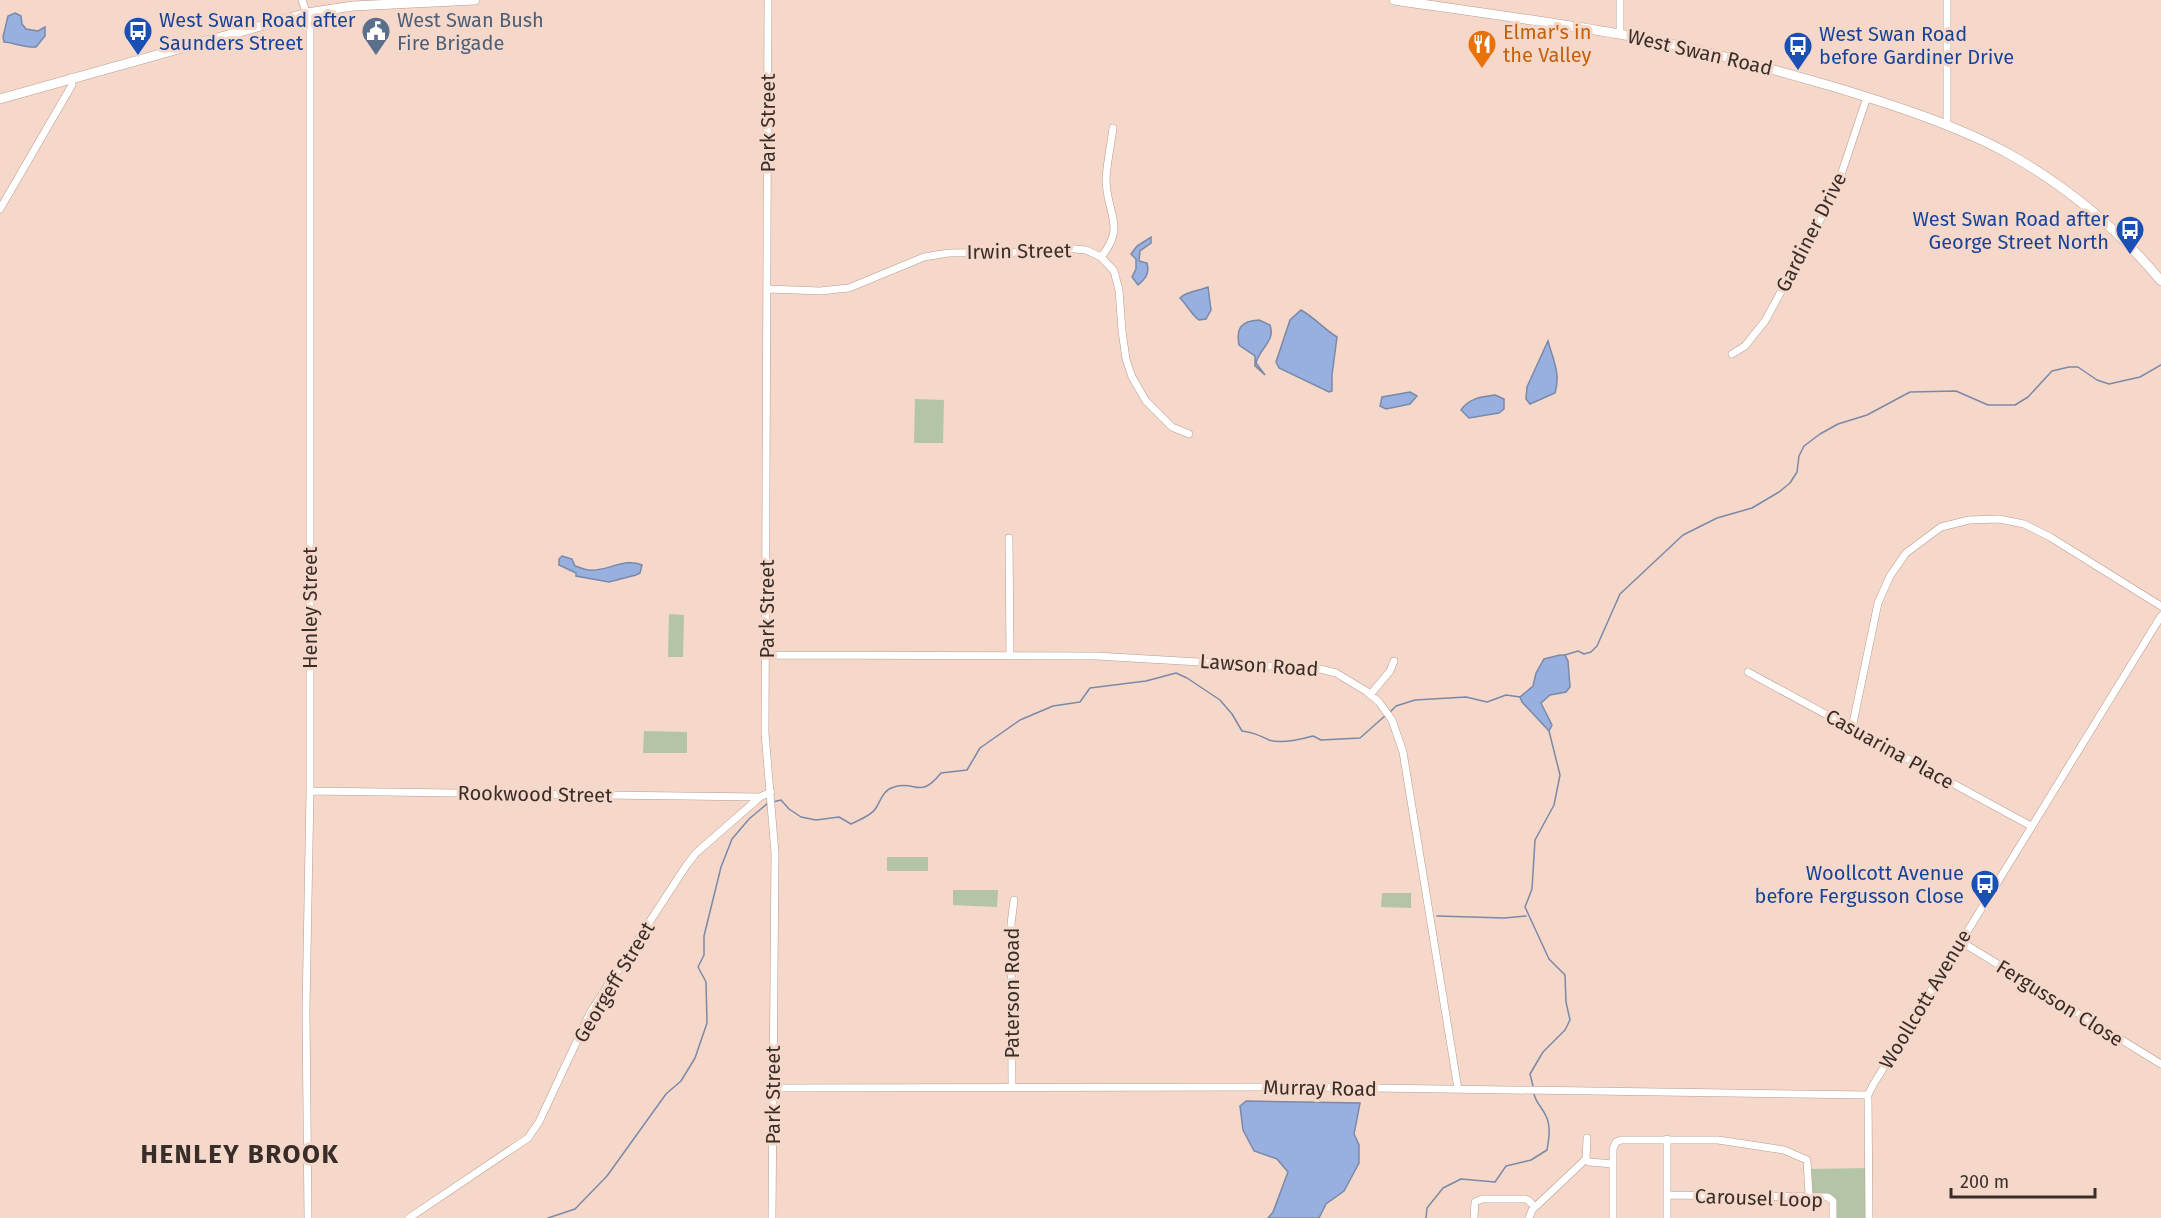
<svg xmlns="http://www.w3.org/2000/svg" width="2161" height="1218" viewBox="0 0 2161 1218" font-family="'Fira Sans',sans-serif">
  <rect width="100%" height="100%" fill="#f5d8ca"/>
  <!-- green -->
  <path fill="#b3c5a6" d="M915,399l29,1 -1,43h-29z
    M669,614l15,1 -1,42h-15z
    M644,731l43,1v21h-44z
    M887,857h41v14h-41z
    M953,890h45l-1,17 -44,-2z
    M1382,893h29v15l-30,-1z
    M1869,1168v50h-36v-17l-24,-6 1,-26z"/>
  <!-- water -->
  <path fill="#98b0df" stroke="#7b89a8" stroke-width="1.5" d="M15,13l6,3 1,8 4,5 12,2 7,-4v9l-9,11c-11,1 -20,-4 -32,-5l-1,-5 5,-21z
    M1151,237v6l-11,8 -1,10 8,2c3,11 -2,16 -9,22l-6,-8 4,-8v-10l-5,-5 6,-8z
    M1208,287l3,23 -5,9 -7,1c-8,-6 -12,-15 -19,-22 7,-7 19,-7 28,-11z
    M1301,310c14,8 23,19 36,27l-5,38v16l-3,1 -50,-24 -3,-6 14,-42z
    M1259,320l11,5c6,16 -11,24 -14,38l9,12 -10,-9v-10l-16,-11c-3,-17 2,-24 20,-25z
    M1548,341c5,19 13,33 7,52l-25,11 -4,-5 1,-12z
    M1410,392l7,4 -7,8 -24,5 -6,-3 2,-9z
    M1495,395l9,4v10l-5,4 -30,5 -8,-8c8,-12 20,-13 34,-15z
    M562,556l10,3 3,7c4,1 9,4 14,4 18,2 35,-13 53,-5l-2,8 -4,2 -27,7 -33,-6v-3l-17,-8v-6z
    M1560,655h5l3,6 2,26 -4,5 -16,3 -9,8 11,22 -3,6 -27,-29 -2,-5 13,-11 3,-13 8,-14z
    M1246,1101l114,2 -6,31 5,11v18l-15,28 -18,13 -7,14h-51l5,-6 15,-40 -11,-13 -23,-8 -11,-21 -3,-24z"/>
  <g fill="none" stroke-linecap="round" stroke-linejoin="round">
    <!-- stream -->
    <path stroke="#7b89a8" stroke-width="1.5" d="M1565,655l13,-4 6,3 7,-2 6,-6 23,-52 63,-59 34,-17 35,-10 27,-16 11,-9 7,-11 2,-16 5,-10 16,-12 18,-10 29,-9 43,-23 46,-1 32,14h27l13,-8 24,-26 17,-4h9l19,13 12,4 31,-7 21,-12
      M1390,712l6,-6 19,-6 51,-3 21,5 19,-7 14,2
      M773,802l8,-2 8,9 12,8 15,3 23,-3 12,7c8,-4 20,-8 25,-16 5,-8 7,-18 18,-21 23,-7 25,13 47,-14l26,-3 13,-22 40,-28 33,-14 27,-4 10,-14 56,-7 30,-8 11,5 33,22 12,14 10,17c13,2 16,4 27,9 11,4 33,-1 44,-4l8,4 39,-2 26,-23
      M1437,916l67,2 22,-2
      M1533,1086l-3,-12 13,-22 22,-22 5,-10 -4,-18 -1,-27 -16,-16 -24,-52 7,-18 3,-49 19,-35 6,-30 -11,-44
      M548,1218l27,-9 32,-33 59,-82 15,-13 14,-23 12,-35 -1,-41 -8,-15 6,-12v-19l17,-69 11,-28 17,-20 19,-16
      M1426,1218l1,-10 16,-20 18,-9 34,3 11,-16 25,-6 16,-10c2,-11 4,-24 -1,-34 -4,-9 -10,-13 -12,-22"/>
    <!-- minor casing -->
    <g stroke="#b69c8e" stroke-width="8">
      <path id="minor" d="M302,0l8,24v767l-4,219 2,208
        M768,0l-3,733 10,120 -3,365
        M1620,34v-34
        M1947,126v-126
        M0,209l72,-124v-8
        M1101,257c26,-31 5,-44 5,-78 1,-17 5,-35 7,-51
        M768,289l52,2 29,-3 75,-31 24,-4 98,-1 18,-4 22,2 15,7 13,14 5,19 3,41 4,28 6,18 14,24 26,26 17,7
        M1732,354l13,-8 20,-25 51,-93 21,-41 30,-90
        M1009,538l1,118
        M767,655l329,1 224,13 16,4 30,18 13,11 13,18 11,32 55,337
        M1748,672l283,154
        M1370,695l20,-24 4,-10
        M1852,728l26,-125 12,-27 16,-23 35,-26 28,-7 30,-1 25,5 26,13 111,69
        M310,791l450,6
        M1960,941l201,123
        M1012,1087l-1,-163 3,-24
        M773,1088l533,-1 562,8
        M1587,1138l-1,21 3,3 24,2
        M1667,1195l161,2 5,4v17
        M409,1218l119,-80 11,-16 51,-109 96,-147 10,-13 64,-56 11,-5
        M1474,1218l1,-16 7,-3h43l3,1 7,7
        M1529,1218l3,-8 54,-51
        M1613,1218v-69l3,-7 5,-2h97l66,10 23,10 2,35
        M1667,1218v-79
        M1869,1218l-1,-123 5,-10 288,-469"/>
    </g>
    <!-- major casing -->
    <g stroke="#b69c8e" stroke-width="10">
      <path id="major" d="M1394,0c75,11 150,21 225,34 71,12 142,32 212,52 56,17 126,39 178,68 57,32 110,76 152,127
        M0,99l307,-86 46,-7 122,-6"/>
    </g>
    <!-- minor -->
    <use href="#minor" stroke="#fff" stroke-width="7"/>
    <!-- major -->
    <use href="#major" stroke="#fff" stroke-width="9"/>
  </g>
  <!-- icons -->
  <defs>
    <g id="bus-pin" transform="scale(1.5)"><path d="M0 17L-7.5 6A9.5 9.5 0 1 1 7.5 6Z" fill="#1a4fb4" stroke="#f5d8ca"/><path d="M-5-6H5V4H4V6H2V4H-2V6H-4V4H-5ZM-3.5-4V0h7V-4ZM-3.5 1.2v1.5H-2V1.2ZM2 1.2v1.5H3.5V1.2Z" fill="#fff"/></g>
    <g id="civic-pin" transform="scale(1.5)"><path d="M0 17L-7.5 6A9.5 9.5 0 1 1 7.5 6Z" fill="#5c6f8a" stroke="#f5d8ca"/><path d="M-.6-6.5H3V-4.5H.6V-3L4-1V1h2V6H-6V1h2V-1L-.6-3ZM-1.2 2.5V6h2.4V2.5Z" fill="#fff"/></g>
    <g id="restaurant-pin" transform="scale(1.5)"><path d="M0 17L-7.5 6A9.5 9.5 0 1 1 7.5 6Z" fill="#e8710a" stroke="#f5d8ca"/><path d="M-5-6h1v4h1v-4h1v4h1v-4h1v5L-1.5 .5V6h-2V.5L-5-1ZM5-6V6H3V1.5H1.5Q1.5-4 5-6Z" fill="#fff"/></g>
  </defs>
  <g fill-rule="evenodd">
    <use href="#bus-pin" x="138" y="31"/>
    <use href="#civic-pin" x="376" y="31"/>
    <use href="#restaurant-pin" x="1482" y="44"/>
    <use href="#bus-pin" x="1798" y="46"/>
    <use href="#bus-pin" x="2130" y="230"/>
    <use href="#bus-pin" x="1985" y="884"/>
  </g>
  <g text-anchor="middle" stroke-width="6" stroke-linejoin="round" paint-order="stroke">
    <!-- transit labels -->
    <g font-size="20" fill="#164399" stroke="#f5d8ca" text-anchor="start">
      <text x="159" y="27">West Swan Road after<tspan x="159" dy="23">Saunders Street</tspan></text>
      <text x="1819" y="41">West Swan Road<tspan x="1819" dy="23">before Gardiner Drive</tspan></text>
      <text x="2109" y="226" text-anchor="end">West Swan Road after<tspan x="2109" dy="23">George Street North</tspan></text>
      <text x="1964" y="880" text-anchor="end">Woollcott Avenue<tspan x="1964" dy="23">before Fergusson Close</tspan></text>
    </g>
    <!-- service labels -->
    <g font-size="20" fill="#4e5e75" stroke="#f5d8ca" text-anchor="start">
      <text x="397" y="27">West Swan Bush<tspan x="397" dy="23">Fire Brigade</tspan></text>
    </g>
    <!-- food labels -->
    <g font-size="20" fill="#c56008" stroke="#f5d8ca" text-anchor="start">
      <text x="1503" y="39">Elmar's in<tspan x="1503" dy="23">the Valley</tspan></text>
    </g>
    <!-- street labels -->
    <g font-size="20" fill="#382d28" stroke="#f5d8ca">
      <text transform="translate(1700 52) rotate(13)" y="7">West Swan Road</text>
      <text transform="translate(768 123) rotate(-90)" y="7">Park Street</text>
      <text transform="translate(1811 232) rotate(-63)" y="7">Gardiner Drive</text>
      <text transform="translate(1019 251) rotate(-1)" y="7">Irwin Street</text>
      <text transform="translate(310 608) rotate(-90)" y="7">Henley Street</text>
      <text transform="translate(767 609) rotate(-90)" y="7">Park Street</text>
      <text transform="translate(1259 665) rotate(4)" y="7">Lawson Road</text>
      <text transform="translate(1890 749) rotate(29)" y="7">Casuarina Place</text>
      <text transform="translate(535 794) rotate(1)" y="7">Rookwood Street</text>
      <text transform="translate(614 982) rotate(-59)" y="7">Georgeff Street</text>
      <text transform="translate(1012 993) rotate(-90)" y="7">Paterson Road</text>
      <text transform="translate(1925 999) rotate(-59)" y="7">Woollcott Avenue</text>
      <text transform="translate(2060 1003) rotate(32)" y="7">Fergusson Close</text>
      <text transform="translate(1320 1088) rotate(1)" y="7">Murray Road</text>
      <text transform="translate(773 1095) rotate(-90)" y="7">Park Street</text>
      <text transform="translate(1759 1198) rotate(2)" y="7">Carousel Loop</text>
    </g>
    <!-- district labels -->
    <g font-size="26" font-weight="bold" letter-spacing="1.5" fill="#382d28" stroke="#f5d8ca">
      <text x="240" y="1163">HENLEY BROOK</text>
    </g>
  </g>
  <!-- scale -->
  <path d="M1951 1188v9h144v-9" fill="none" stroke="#382d28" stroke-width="3"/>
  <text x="1960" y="1188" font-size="18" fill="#382d28" stroke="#f5d8ca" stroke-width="4.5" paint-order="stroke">200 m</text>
</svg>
